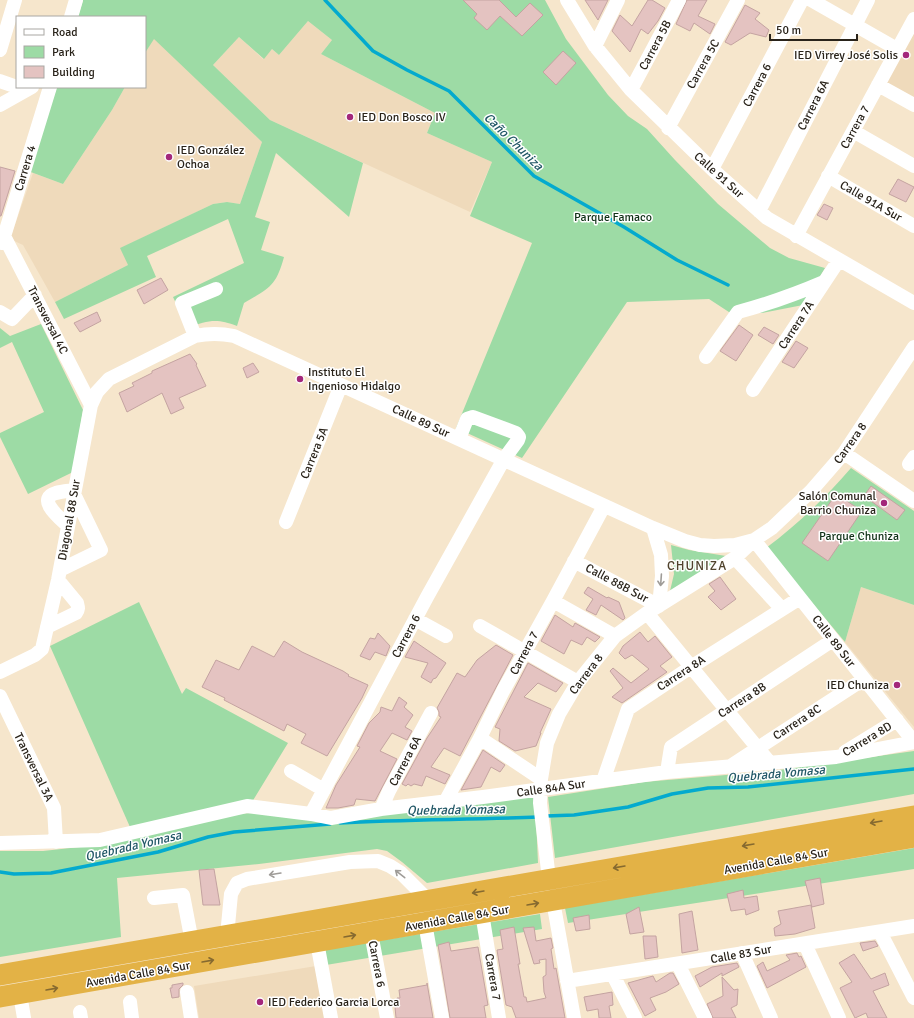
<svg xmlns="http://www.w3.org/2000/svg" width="914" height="1018" viewBox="0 0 914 1018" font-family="Signika,sans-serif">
  <rect width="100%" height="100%" fill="#f6e6cc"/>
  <!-- built -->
  <path fill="#efdabb" d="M308,21l24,19 -11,14 114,59 -8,20 65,29 -22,50 -200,-92 -57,-55 26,-28 24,22 9,-10 7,6z
    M914,25v75l-30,-16z
    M154,38l108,104 -22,62 -13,-2 -14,2 -92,44 7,17 -73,37 -32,-57 -13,-6 23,-66 30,11 49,-74 13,-23h20v-34z
    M861,587l53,18v122l-69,-85z
    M316,966l9,52h-126l-5,-32z"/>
  <!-- green -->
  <path fill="#9ddba5" d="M83,0h462l21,39 42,56 20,21 19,13 28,31 43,44 52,44 19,10 36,10 -22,37 -41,8 -24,-1 -3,4 -26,-17 -82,3 -105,156 -66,-30 76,-185 -62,-27 22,-54 -65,-29 8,-20 -114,-59 11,-14 -24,-19 -29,34 -7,-6 -8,10 -25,-22 -26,28 57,55 93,43 -14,54 -73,-64 -21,64 15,5 -9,28 23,7c-8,29 -14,31 -40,46l-7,23c-20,-8 -29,-6 -49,2l-15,-31 71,-34 -16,-44 -81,37 9,21 -92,42 -9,-17 73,-37 -8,-17 93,-44 14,-2 13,2 22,-62 -108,-103 -9,14v-36h-67z
    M57,87h68l-13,23 -49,74 -35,-13z
    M41,324l42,86 -10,62 -45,22 -28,-57v-4l44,-21 -32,-70 -12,6v-20l10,8z
    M851,468l63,43v94l-53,-18 -16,55 -79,-94c32,-24 59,-50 85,-80z
    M671,545l18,5 37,6 -56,35 4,-17z
    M139,602l43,92 4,-6 102,55 -36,59 -122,25 -80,-181z
    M914,751v43l-359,64 -7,-61 96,-15 128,-11z
    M535,796l3,67 -111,20 -25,-21 -15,-11 -10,-2 -118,15 -142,14 4,59 -121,20v-106h43l55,-6 121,-30 33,-2 48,4z
    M914,848v21l-346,54 -3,-15z
    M540,914l2,15 -216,36 -3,-15z"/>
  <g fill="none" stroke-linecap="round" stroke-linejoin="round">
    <!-- stream -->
    <path stroke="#04aace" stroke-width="3.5" d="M325,0l48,51 34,19 42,21 85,85 90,51 53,33 51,25
      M546,816l28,-1 54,-8 44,-13 36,-6 40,-1 166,-18
      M340,823c66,-4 132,-3 198,-6
      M0,872l14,2 37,-1 107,-21 50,-15 26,-5 96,-8"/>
  </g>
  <!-- building -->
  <path fill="#e4c3c1" stroke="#c4a3a1" d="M463,0h36l17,17 14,-14 13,12 -21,21 -22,-20 -13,14 -13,-12 3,-4z
    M585,0h23l-10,20z
    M648,0h4l13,8 -7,13 -10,13 -7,-5 -11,23 -18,-21 8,-16 12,11z
    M687,0h20l-9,16 17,8 -5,10 -16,-11 -4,8 -14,-7z
    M745,5l15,8 -5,6 14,11 -3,7 -16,-4 -19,12 -6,-3z
    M563,51l13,12 -20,22 -13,-13z
    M0,167l15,4 -14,45h-1z
    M898,179l16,8 -8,15 -17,-8z
    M824,204l9,4 -6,12 -10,-5z
    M161,278l7,12 -24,14 -7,-14z
    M97,312l4,9 -21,11 -6,-9z
    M739,325l14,10 -17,26 -16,-10z
    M764,327l15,8 -6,9 -15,-9z
    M796,341l12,7 -14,20 -12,-6z
    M190,354l7,10 -1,1 10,21 -27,12 5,10 -13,6 -9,-21 -35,19 -8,-19 15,-7 -2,-3 20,-10v-2z
    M253,363l6,9 -12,6 -4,-10z
    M871,486l34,24 -8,10 -33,-24z
    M836,494l26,17 -34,50 -26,-18z
    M720,577l16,22 -15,11 -13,-13 7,-6 -6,-7z
    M588,587l19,11 1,-1 11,5 6,16 -2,2 -22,-15 -5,10 -10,-5 7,-11 -9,-6z
    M555,615l18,12 2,-4 25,14 -5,5 -8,-5 -5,8 -11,-5 -7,14 -23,-13z
    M640,632l8,10 7,-6 17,21 -12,9 7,6 -45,31 -10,-6 11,-9 -13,-17 3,-3 18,15 18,-14 -17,-14 -7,4 -6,-6 4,-7z
    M378,633l12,13 -4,10 -11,-4 -5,8 -10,-4 10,-18 5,1z
    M284,641l18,11 41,19 6,4 -1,1 20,9 -6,13 -35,58 -26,-13 5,-9 -19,-10 -3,7 -60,-31 1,-2 -23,-11 14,-27 23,10 13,-24 22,11z
    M414,641l32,22 -10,15 -3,1 -2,4 -10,-6 7,-14 -23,-6z
    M496,645l17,10 -53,101 -16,-8 -13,19 19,8 -5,9 -19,-8 -4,10 -8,-2 -3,2 -3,-2 -2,2 -4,-2 25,-46 14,-21 -2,-1v-4l-2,-4 20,-35 8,4 12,-17z
    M528,663l35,20 -7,9 -18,-9 -14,14 27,12 -11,24h1l-5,13 -21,5 -16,-10 1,-12 -5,-2z
    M399,697l8,6 -3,4 9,8 -8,12 7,4 -5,9 -15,-7 -12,18 17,8 -22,42 -19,-2 -2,6 -16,3h-12l10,-23 24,-38 -3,-1 12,-23 11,-11 1,-5 11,4z
    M483,750l22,15 -5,7 -9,-5 -10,20 -20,3z
    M214,869l6,36h-17l-4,-35z
    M820,878l4,26 -12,3 -7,-26z
    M743,890l1,8 13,-2 2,14 -13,5 -1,-6 -14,2 -4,-17z
    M811,905l4,23 -20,6 -20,2 -1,-8 7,-4 -3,-13z
    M639,907l5,25 -14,2 -4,-20z
    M692,911l6,39 -16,3 -3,-39z
    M589,915l1,14 -14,2 -3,-13z
    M514,927l6,37h-2l6,33h2l1,5 19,-4 -2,-6 -1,-15 3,-2v-16l-7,1 1,3 -6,1 -11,-36 11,-1 2,14 15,-3 2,10 -2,1 3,20 2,-1 9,50h-49l-4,-11 -6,-2 -9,-55 6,-1 -3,-19z
    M643,936h13l2,21 -13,2z
    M875,941l3,5 -15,5 -3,-8z
    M449,942l2,9 27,-4 10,58 -4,1 2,12h-36l-12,-73z
    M797,953l2,4 2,-1 5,11 -39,21 -10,-22 6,-4 4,9 23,-11 -4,-5z
    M854,954l17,25 14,-6 4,12 -16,6 14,27h-19l-2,-5 -11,5 -15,-30 12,-6 -13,-19z
    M737,963l2,4 -17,9v-3l-22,14 -5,-11 17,-9z
    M670,973h3l6,11 -13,8 -16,6 6,12 -11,6 -17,-33 25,-7 3,6z
    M722,977l12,13 4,-1 -1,16 -6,3 5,10h-23l-6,-14 16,-8z
    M183,983v2l-4,4v8l-7,1 -2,-10h2v-3z
    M427,983l6,35h-37l-1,-11 3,-3 -1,-6h3l-1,-8 28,-5z
    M612,992l1,13 -4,1 2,12h-12l-1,-9 -11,2 -3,-14z"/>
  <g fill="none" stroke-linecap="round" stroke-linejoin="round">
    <!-- minor -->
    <path stroke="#fff" stroke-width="14" d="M567,0l28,46 36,44 81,79 55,49 147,85
      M811,0l86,49
      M71,17l5,-17
      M595,46l23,-46
      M0,50l15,-50
      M0,81l17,6
      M878,85l36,20
      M631,90l48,-90
      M0,105l32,-18
      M668,128l70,-128
      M853,131l61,35
      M712,169l90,-169
      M828,176l86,50
      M759,211l109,-211
      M4,236l87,169
      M796,236l118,-217
      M2,243l48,-156
      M0,312l12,7 23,-24
      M195,336l-13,-33 34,-14
      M706,357l32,-45c30,-8 58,-18 86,-30
      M753,390l86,-130
      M844,453l70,48
      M909,464l5,-7
      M286,522l55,-137
      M68,526c-7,-7 -33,-27 -12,-33 6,-2 12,-2 19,-3
      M735,558l47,51
      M574,561l85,45 3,-30 -1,-21 -8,-27
      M60,570l41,-20 -27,-56
      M553,601l62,35
      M647,613l123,150
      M415,619l31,17
      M480,626l98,56
      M47,627l29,-14c3,-4 2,-6 1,-10l-19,-23
      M0,672l35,-17 7,-6 16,-69 33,-175 6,-13 12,-13 86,-43c14,-3 25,-3 39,0l419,192 32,13 15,4 14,1 21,-1 19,-5 18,-12 39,-37 33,-38 70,-106
      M0,696l54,112 2,34
      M480,738l61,41
      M845,752l52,-32
      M732,765l132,-86
      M291,771l33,19
      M667,772l4,-25 162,-107
      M603,781l25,-72 63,-42 109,-69
      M445,802l35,-64 23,-47 50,-90 51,-95
      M381,809l8,-18 42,-78
      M311,814l116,-217 77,-138 14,-19 1,-3 -3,-4 -43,-16 -6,2 -8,20
      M0,843l100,-3 147,-34 64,8 20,4 50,-9 102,-12 184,-25 169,-15 78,-15
      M549,879l-9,-76 1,-24 6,-36 12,-29 19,-32 37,-46 32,-23 88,-55 19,-18 160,202
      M154,898l29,-3 9,47
      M553,901l21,117
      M482,913l17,105
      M425,923l17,95
      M880,932l34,66
      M371,933l16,85
      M227,936l4,-42 6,-11 10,-4 103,-17 28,-1 12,5 11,7 27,27
      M317,942l14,76
      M805,944l34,74
      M742,953l29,65
      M678,964l27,54
      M613,975l22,43
      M567,981l347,-55
      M187,992l4,26
      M20,994l4,24
      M130,1002l2,16
      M80,1012l1,6"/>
    <!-- highway -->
    <path stroke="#e3b246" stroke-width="21" d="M0,975l914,-159
      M0,997l914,-160"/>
  </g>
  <!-- one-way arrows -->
  <defs><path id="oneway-shaft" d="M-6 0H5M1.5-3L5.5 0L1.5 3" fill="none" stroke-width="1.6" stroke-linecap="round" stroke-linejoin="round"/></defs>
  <g stroke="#9f9c98">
    <use href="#oneway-shaft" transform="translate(661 580) rotate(94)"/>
    <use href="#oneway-shaft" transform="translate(275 874) rotate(171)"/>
    <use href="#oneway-shaft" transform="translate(400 874) rotate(-142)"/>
  </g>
  <g stroke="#866a30">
    <use href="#oneway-shaft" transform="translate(876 822) rotate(170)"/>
    <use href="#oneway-shaft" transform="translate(748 845) rotate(170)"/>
    <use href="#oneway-shaft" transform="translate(619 867) rotate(170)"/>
    <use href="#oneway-shaft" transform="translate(478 892) rotate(170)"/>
    <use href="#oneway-shaft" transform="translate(533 904) rotate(-10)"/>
    <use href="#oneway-shaft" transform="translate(350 936) rotate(-10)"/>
    <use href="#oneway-shaft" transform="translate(208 961) rotate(-10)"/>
    <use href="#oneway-shaft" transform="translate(52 989) rotate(-10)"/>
  </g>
  <!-- markers -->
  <g fill="#a3277b" stroke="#fff" stroke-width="1.5">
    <circle cx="906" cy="55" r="4"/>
    <circle cx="350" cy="117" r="4"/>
    <circle cx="169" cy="157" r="4"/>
    <circle cx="300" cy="379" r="4"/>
    <circle cx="884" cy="503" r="4"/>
    <circle cx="897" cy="685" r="4"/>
    <circle cx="260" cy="1002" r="4"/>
  </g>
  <g text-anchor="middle" stroke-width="3" stroke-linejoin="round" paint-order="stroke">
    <!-- street labels -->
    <g font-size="12" fill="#29231a" stroke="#fff">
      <text transform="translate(655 45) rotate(-62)" y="4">Carrera 5B</text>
      <text transform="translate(703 64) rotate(-61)" y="4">Carrera 5C</text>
      <text transform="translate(757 85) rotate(-62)" y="4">Carrera 6</text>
      <text transform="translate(813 105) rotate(-63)" y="4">Carrera 6A</text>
      <text transform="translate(855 127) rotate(-61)" y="4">Carrera 7</text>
      <text transform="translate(25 168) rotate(-73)" y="4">Carrera 4</text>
      <text transform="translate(719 175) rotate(42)" y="4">Calle 91 Sur</text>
      <text transform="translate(871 201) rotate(30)" y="4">Calle 91A Sur</text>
      <text transform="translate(48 320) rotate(63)" y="4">Transversal 4C</text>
      <text transform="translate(796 325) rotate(-57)" y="4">Carrera 7A</text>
      <text transform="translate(421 421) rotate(25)" y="4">Calle 89 Sur</text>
      <text transform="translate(850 443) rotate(-55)" y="4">Carrera 8</text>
      <text transform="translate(314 453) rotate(-68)" y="4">Carrera 5A</text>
      <text transform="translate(69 520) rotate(-80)" y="4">Diagonal 88 Sur</text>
      <text transform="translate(617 583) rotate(28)" y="4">Calle 88B Sur</text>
      <text transform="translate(406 636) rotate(-62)" y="4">Carrera 6</text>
      <text transform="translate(834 641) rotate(52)" y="4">Calle 89 Sur</text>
      <text transform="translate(524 653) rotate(-62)" y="4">Carrera 7</text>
      <text transform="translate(681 673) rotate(-33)" y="4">Carrera 8A</text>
      <text transform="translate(586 674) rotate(-53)" y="4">Carrera 8</text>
      <text transform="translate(742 700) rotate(-33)" y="4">Carrera 8B</text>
      <text transform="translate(797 722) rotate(-33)" y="4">Carrera 8C</text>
      <text transform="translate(867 739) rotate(-31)" y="4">Carrera 8D</text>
      <text transform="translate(405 761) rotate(-62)" y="4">Carrera 6A</text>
      <text transform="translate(34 767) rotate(64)" y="4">Transversal 3A</text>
      <text transform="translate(551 788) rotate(-8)" y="4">Calle 84A Sur</text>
      <text transform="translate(776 861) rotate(-10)" y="4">Avenida Calle 84 Sur</text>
      <text transform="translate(457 918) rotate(-10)" y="4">Avenida Calle 84 Sur</text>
      <text transform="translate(741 954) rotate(-10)" y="4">Calle 83 Sur</text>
      <text transform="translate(377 964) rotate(79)" y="4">Carrera 6</text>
      <text transform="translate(138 974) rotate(-10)" y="4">Avenida Calle 84 Sur</text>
      <text transform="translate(493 977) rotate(80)" y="4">Carrera 7</text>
    </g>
    <!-- poi labels -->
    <g font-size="12" fill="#29231a" stroke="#fff" text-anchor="start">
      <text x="898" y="59" text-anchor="end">IED Virrey José Solis</text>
      <text x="358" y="121">IED Don Bosco IV</text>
      <text x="177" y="154">IED González<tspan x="177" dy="14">Ochoa</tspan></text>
      <text x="308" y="376">Instituto El<tspan x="308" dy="14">Ingenioso Hidalgo</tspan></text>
      <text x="876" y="500" text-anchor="end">Salón Comunal<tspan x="876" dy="14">Barrio Chuniza</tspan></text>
      <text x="889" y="689" text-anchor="end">IED Chuniza</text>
      <text x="268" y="1006">IED Federico Garcia Lorca</text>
    </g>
    <!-- park labels -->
    <g font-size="12" fill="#103117" stroke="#fff">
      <text x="613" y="221">Parque Famaco</text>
      <text x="859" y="540">Parque Chuniza</text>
    </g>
    <!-- water labels -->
    <g font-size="13" font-style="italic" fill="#225867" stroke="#fff">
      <text transform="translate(514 141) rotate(44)" y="5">Caño Chuniza</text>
      <text transform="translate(776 773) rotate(-5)" y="5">Quebrada Yomasa</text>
      <text transform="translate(456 809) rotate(-1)" y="5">Quebrada Yomasa</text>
      <text transform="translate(133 845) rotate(-13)" y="5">Quebrada Yomasa</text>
    </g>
    <!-- neighbourhood labels -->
    <g font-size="13" letter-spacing="1" fill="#50432d" stroke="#fff">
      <text x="697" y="570">CHUNIZA</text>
    </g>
  </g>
  <!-- legend -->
  <rect x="16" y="16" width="130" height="72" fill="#ffffff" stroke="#a9a7a3"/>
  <rect x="24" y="29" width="20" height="6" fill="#ffffff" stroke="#a9a7a3"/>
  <text x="52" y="36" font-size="12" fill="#29231a">Road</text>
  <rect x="24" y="46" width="20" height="12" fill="#9ddba5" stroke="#a9a7a3"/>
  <text x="52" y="56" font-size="12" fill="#29231a">Park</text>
  <rect x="24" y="66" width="20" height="12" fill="#e4c3c1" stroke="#a9a7a3"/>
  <text x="52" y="76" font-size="12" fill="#29231a">Building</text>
  <!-- scale -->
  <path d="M770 34v6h87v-6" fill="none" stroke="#29231a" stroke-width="2"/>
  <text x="776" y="34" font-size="12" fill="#29231a" stroke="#ffffff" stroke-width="3" paint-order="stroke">50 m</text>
</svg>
